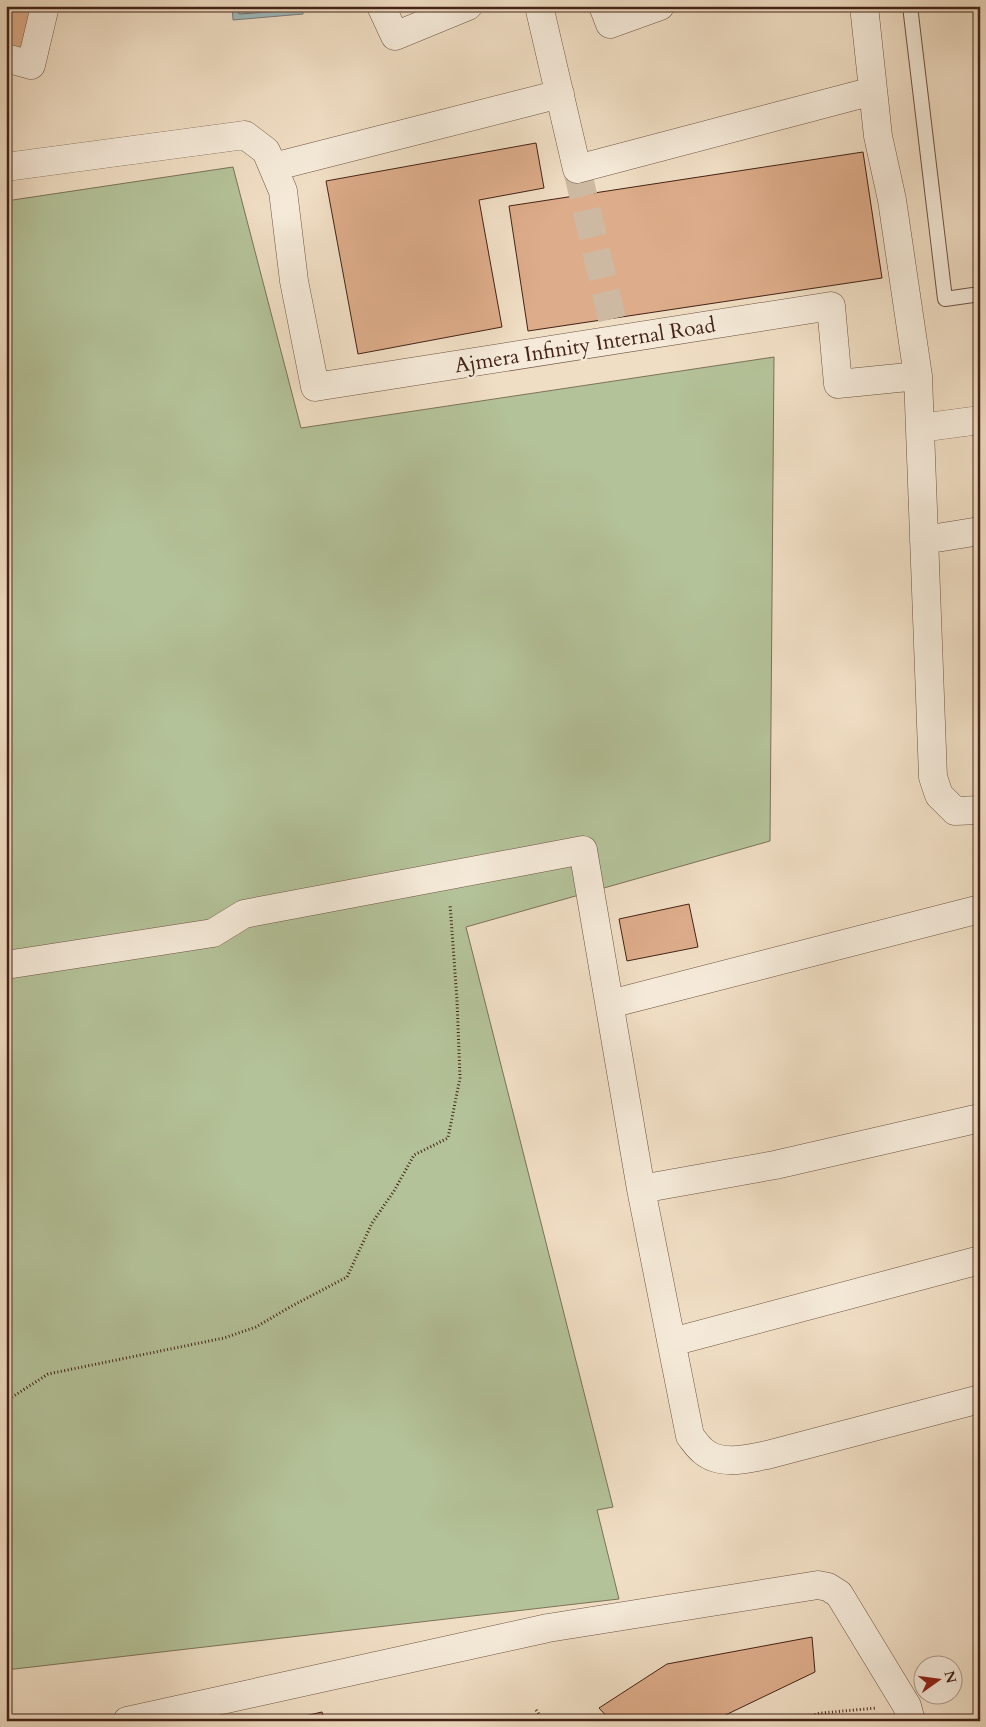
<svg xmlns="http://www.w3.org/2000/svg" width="986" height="1727" viewBox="0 0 986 1727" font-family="Cardo,serif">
  <rect width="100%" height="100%" fill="#f0dec4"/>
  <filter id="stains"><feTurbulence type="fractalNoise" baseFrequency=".004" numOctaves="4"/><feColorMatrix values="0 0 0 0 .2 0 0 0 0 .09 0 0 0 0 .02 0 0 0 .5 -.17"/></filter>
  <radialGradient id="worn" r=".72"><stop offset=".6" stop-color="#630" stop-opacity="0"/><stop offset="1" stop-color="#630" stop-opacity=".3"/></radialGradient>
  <!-- green -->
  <path fill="#b4c299" stroke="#7c7258" d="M233,167l68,261 473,-71 -4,484 -304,86 147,580 -16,3 22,89 -613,71v-1469z"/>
  <!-- water -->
  <path fill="#9dbabd" stroke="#797e7b" d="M232,6h71v8l-70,6z"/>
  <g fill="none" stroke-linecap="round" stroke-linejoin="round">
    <!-- shore -->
    <path stroke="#706e6a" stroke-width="1" d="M237,6l1,7 2,1 56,-4 2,-4"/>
  </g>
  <!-- building -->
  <path fill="#ddac8a" stroke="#432317" d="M6,6h32l-10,54 -22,-8z
    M536,143l8,45 -65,12 23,127 -144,27 -32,-173z
    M863,152l19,126 -354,53 -19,-125z
    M689,904l9,43 -71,14 -8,-42z
    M812,1637l3,35 -102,49h-102l-12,-13 68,-44z
    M322,1712l2,9h-41z"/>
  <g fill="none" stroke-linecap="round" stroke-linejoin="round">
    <!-- minor-tunnel -->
    <path stroke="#cdb9a1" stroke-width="28" stroke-dasharray="28 14" stroke-linecap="butt" d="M577,169l40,171"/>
    <!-- service casing -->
    <g stroke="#6e5242" stroke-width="16">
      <path id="service" d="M910,6l35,293 35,-5"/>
    </g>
    <!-- minor casing -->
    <g stroke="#6e5242" stroke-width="29">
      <path id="minor" d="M381,6l14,30 73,-30
        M539,6l38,163 296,-78
        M603,6l7,18 50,-18
        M6,58l25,7 14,-59
        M6,167l239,-32 21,16 17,40 11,90 21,106 516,-81 7,78 80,-8 -26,-176 -14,-64 -14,-130
        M273,167l287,-73
        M918,376l15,401 6,18 16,16 25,-1
        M920,428l60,-8
        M924,540l56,-9
        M6,965l207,-32 31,-19 339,-64 58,339 49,247c4,5 8,11 13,15 17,15 44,8 64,4l213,-56
        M610,1004l370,-95
        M641,1189l134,-24 205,-47
        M672,1342l308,-82
        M127,1721l421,-93 270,-43 10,2 11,7 68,112 4,15"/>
    </g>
    <!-- path -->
    <path stroke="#432317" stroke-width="3" stroke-dasharray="1 2.5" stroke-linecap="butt" d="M6,1401l42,-27 176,-36 32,-11 34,-20 57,-30 25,-54 22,-32 20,-36 34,-17 12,-60 -3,-78 -7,-96
      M536,1710l8,11
      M791,1721l30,-8 56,-5"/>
    <!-- service -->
    <use href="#service" stroke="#f5ead9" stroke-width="14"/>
    <!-- minor -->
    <use href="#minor" stroke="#f5ead9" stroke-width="28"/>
  </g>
  <g text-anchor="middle" stroke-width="5" stroke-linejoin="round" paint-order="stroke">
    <!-- street labels -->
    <g font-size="21" fill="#432317" stroke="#f5ead9">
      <text transform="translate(585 345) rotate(-9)" y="7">Ajmera Infinity Internal Road</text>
    </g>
  </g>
  <!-- margin -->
  <rect width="986" height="1727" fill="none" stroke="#f0dec4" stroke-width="25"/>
  <rect x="8" y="8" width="971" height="1712" fill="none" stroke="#432317" stroke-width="2.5"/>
  <rect x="12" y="12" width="961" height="1702" fill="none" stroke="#432317"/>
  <!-- north arrow -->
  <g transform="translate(938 1680) rotate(76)"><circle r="24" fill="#f5ead9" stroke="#ae9a8b"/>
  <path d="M0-4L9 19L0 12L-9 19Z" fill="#8f2418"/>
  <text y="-8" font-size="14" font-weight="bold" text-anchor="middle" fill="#432317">N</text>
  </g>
  <rect width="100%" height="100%" filter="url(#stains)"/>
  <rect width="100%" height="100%" fill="url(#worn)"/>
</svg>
